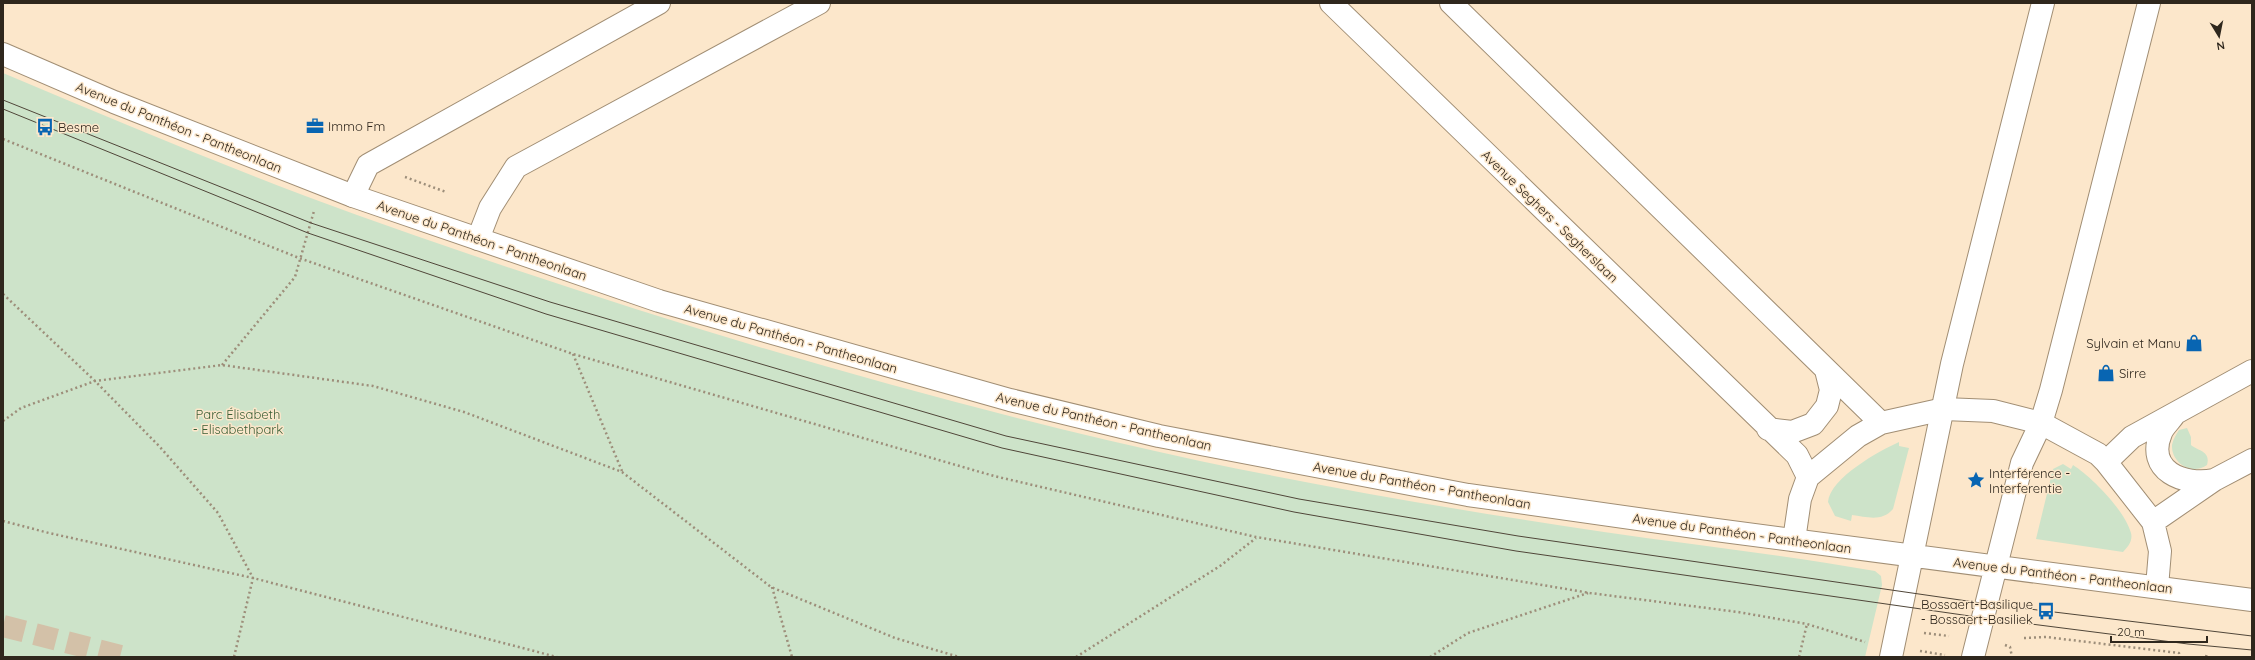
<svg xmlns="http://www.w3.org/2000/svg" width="2255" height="660" viewBox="0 0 2255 660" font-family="Quicksand,sans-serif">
  <rect width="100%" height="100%" fill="#fce7cb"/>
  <!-- green -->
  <path fill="#cde3c9" d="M3,73c117,49 234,99 354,142 275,98 557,184 843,246 134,28 269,51 404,71 90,13 181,23 271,39l6,5 1,9 -17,72h-1862z
    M2187,428l4,9v8c7,6 20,6 16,20 -15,11 -36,-2 -35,-20 1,-6 4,-10 7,-15z
    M1899,442v4l10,2 -16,61c-11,13 -26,8 -41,6l-1,6 -16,-5 -7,-14c2,-24 51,-51 71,-60z
    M2063,464l8,5 2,-4c19,12 52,46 58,68 2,8 -3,14 -8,19l-87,-13 17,-70z"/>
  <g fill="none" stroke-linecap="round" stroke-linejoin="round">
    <!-- trunk-tunnel -->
    <path stroke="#d3c1a8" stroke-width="22" stroke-dasharray="22 11" stroke-linecap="butt" d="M3,626l122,31"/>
    <!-- minor casing -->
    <g stroke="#a18e74" stroke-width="24">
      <path id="minor" d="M1331,3l466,452 11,22
        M1451,3l430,420
        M353,196l15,-31 291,-162
        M478,239l12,-31 26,-41 303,-164
        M2174,415c-4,6 -11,12 -13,18 -16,38 23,53 53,47
        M1768,429l24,3 21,-8 14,-18 4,-16 -5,-20
        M2106,462l26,-25 120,-66
        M2153,522l61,-42 38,-20
        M1794,540l6,-41 8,-22 50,-41 23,-13 63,-14 49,2 48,12 57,31 8,8 47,60 7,29 -3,36"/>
    </g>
    <!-- primary casing -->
    <g stroke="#a18e74" stroke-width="24">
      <path id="primary" d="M3,54l111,48 239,94 306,105 351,99 149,36 309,59 248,35 536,70
        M1891,657l61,-293 91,-361
        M1973,657l49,-194 19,-40 10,-33 98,-387"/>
    </g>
    <!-- path -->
    <path stroke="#9d8e7a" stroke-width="2.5" stroke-dasharray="2 3" stroke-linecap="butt" d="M3,139l296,119 274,96 421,122 262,61 334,56 148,19 69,12 58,18
      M405,177l41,15
      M3,294l92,87 65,66 58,66 35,65 -19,79
      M573,354l49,117
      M222,365l73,-88 19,-66
      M3,421l18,-13 74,-27 127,-16 151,21 91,26 158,60 149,115 124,51 64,19
      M3,521l46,12 204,45 304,79
      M772,587l20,70
      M1924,633l25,3
      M2024,638l22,-1 133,16v4
      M2005,645l5,2 2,10
      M1920,651l25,4
      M1076,657l144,-91 36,-28
      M1430,657l38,-24 120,-40
      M1799,657l8,-33
      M2206,657l1,-4"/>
    <!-- minor -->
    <use href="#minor" stroke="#fff" stroke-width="22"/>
    <!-- primary -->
    <use href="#primary" stroke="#fff" stroke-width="22"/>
    <!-- tram -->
    <path stroke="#504639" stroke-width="1" d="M3,100l308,123 239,79 456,134 293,63 219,37 470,68 264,32
      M3,109l305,124 238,81 456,134 292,64 222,39 468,67 204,26 64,6"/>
  </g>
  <!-- icons -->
  <defs>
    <g id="office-bare" transform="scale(1.38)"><path d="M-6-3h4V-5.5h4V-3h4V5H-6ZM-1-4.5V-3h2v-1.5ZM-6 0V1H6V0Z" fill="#0865b2" stroke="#fce7cb" stroke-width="2.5" paint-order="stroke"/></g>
    <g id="bus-bare" transform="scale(1.38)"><path d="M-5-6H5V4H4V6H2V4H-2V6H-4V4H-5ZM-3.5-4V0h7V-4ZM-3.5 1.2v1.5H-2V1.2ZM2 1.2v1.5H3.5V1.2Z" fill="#0865b2" stroke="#fce7cb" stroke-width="2.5" paint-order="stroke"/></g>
    <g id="shop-bare" transform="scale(1.38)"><path d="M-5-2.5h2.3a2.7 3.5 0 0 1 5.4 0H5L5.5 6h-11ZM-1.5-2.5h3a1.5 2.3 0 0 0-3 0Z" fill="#0865b2" stroke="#fce7cb" stroke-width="2.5" paint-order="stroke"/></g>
    <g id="sight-bare" transform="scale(1.38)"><path d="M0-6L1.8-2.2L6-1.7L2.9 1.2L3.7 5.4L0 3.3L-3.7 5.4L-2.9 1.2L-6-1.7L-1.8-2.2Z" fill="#0865b2" stroke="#fce7cb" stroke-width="2.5" paint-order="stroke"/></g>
  </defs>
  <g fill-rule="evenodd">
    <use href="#office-bare" x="315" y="126"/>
    <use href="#bus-bare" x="45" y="127"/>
    <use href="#shop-bare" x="2194" y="343"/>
    <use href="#shop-bare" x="2106" y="373"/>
    <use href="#sight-bare" x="1976" y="480"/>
    <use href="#bus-bare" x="2046" y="611"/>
  </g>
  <g text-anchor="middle" stroke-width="3" stroke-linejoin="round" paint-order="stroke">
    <!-- poi labels -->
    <g font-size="13" fill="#2f271d" stroke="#fce7cb" text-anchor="start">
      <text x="328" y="131">Immo Fm</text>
      <text x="58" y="132">Besme</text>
      <text x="2181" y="348" text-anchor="end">Sylvain et Manu</text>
      <text x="2119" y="378">Sirre</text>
      <text x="1989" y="478">Interférence -<tspan x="1989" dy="15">Interferentie</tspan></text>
      <text x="2033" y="609" text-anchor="end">Bossaert-Basilique<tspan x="2033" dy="15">- Bossaert-Basiliek</tspan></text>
    </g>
    <!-- street labels -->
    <g font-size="13" fill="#2f271d" stroke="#fce7cb">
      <text transform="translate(179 127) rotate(22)" y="5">Avenue du Panthéon - Pantheonlaan</text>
      <text transform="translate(1550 216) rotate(44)" y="5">Avenue Seghers - Segherslaan</text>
      <text transform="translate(482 240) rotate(19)" y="5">Avenue du Panthéon - Pantheonlaan</text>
      <text transform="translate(791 338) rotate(16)" y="5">Avenue du Panthéon - Pantheonlaan</text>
      <text transform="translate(1104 421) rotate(13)" y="5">Avenue du Panthéon - Pantheonlaan</text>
      <text transform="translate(1422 485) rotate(10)" y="5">Avenue du Panthéon - Pantheonlaan</text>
      <text transform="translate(1742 533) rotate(8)" y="5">Avenue du Panthéon - Pantheonlaan</text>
      <text transform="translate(2063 575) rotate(7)" y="5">Avenue du Panthéon - Pantheonlaan</text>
    </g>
    <!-- park labels -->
    <g font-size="13" fill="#395e35" stroke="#fce7cb">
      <text x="238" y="419">Parc Élisabeth<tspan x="238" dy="15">- Elisabethpark</tspan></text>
    </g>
  </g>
  <!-- border -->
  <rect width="2255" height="660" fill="none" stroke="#2f271d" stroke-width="8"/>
  <!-- north arrow -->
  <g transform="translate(2219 36) rotate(170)" stroke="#fce7cb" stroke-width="3" paint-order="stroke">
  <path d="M0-3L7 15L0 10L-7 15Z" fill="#2f271d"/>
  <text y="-6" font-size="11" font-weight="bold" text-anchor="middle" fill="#2f271d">N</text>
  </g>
  <!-- scale -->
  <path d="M2111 636v6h96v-6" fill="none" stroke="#2f271d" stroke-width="2"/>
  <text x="2117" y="636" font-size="12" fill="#2f271d" stroke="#fce7cb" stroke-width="3" paint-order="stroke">20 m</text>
</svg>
